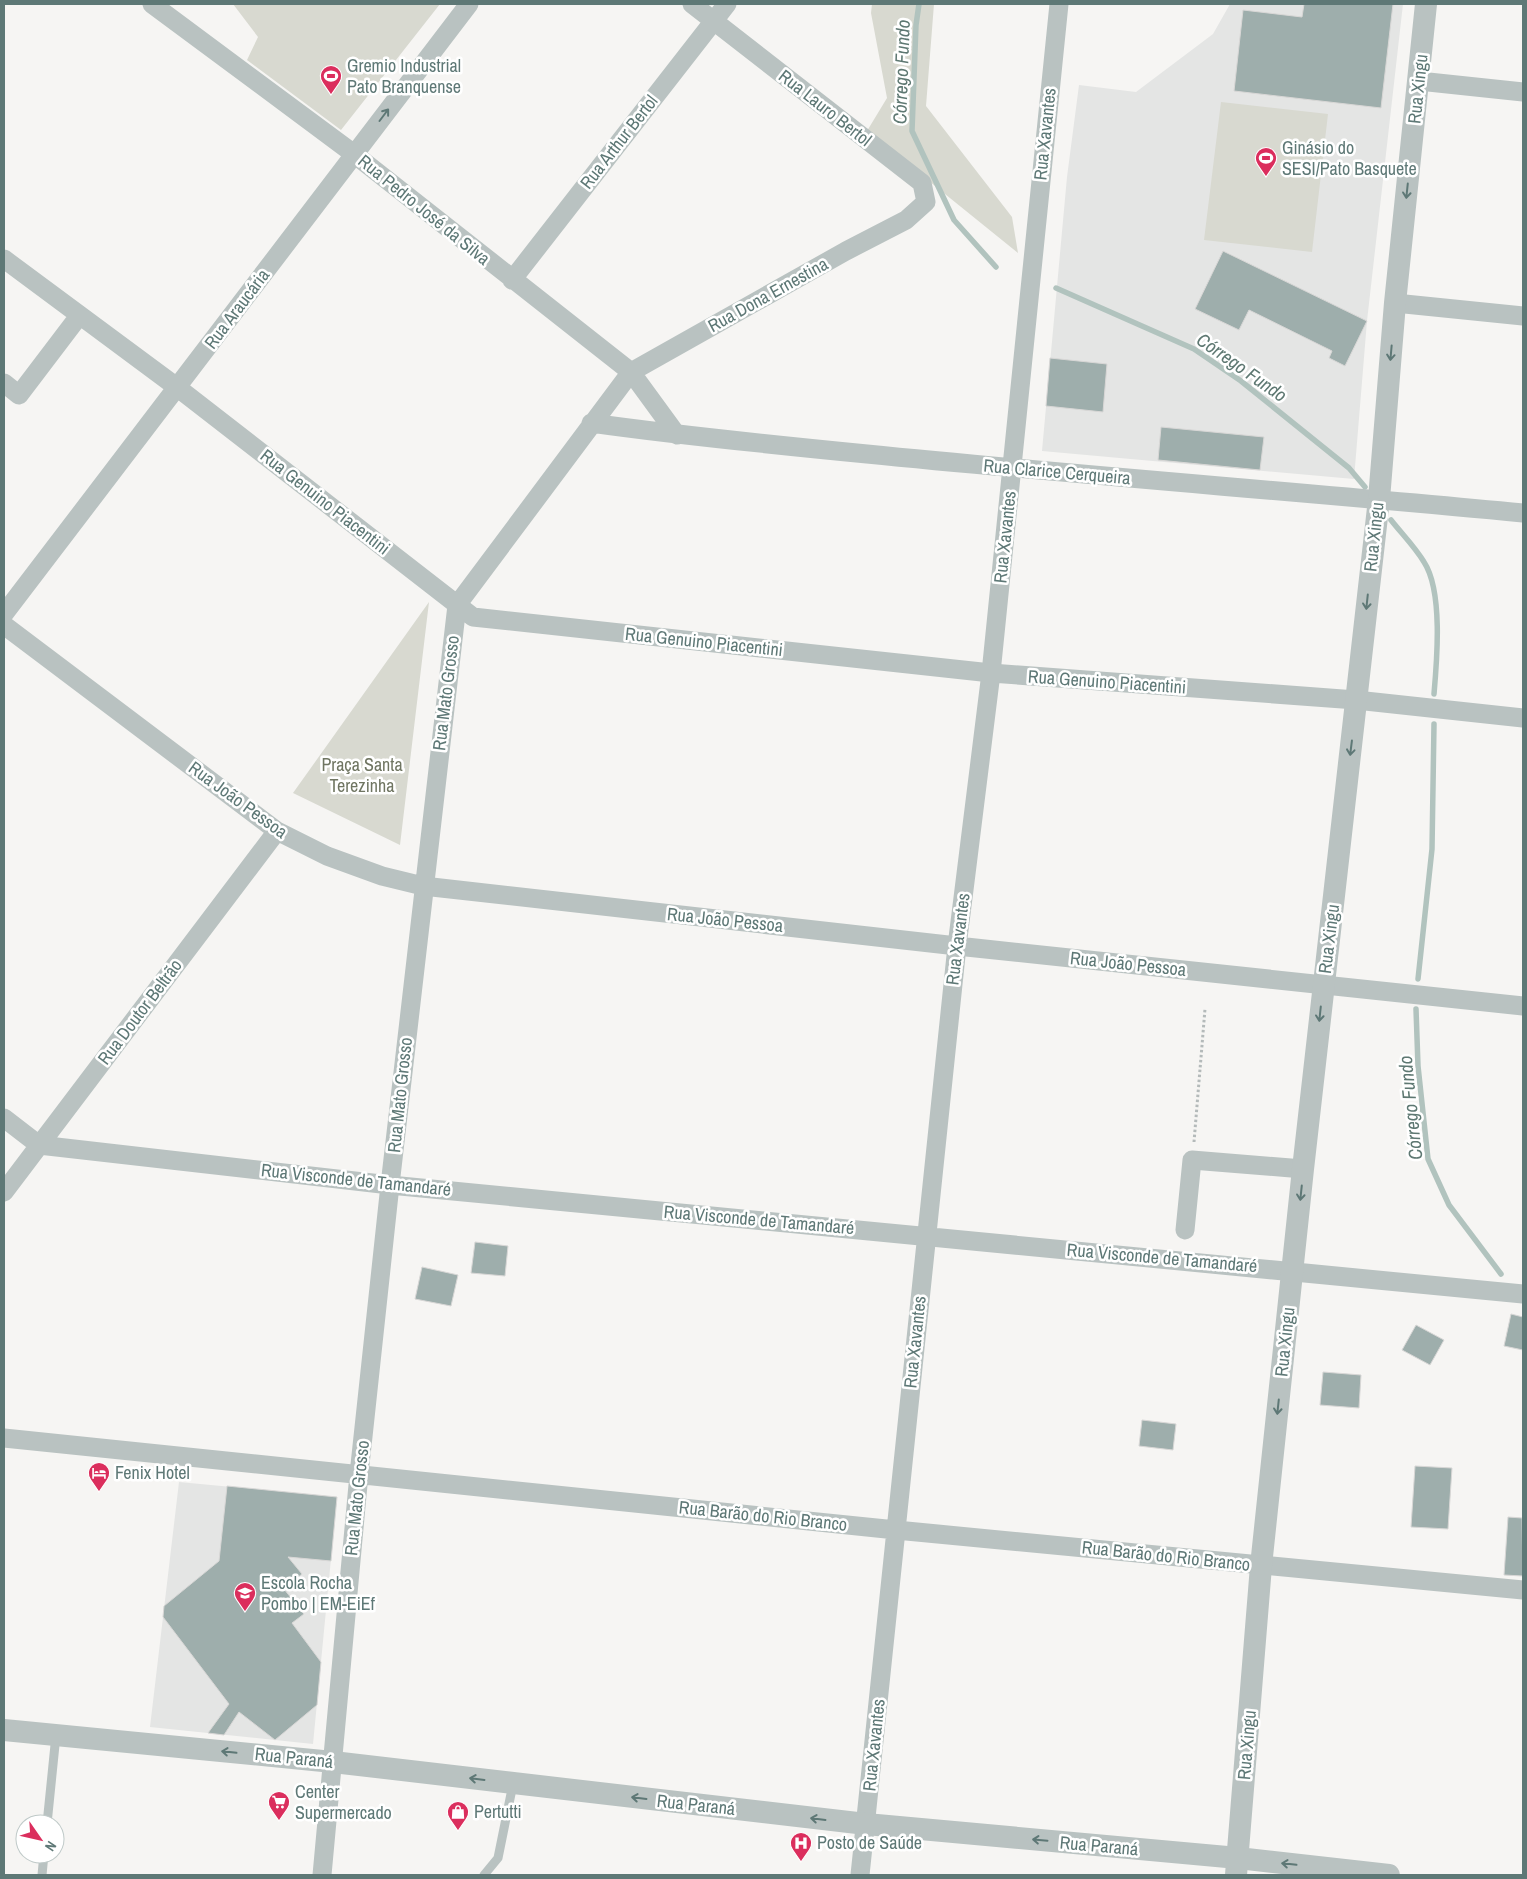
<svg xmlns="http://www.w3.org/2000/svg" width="1527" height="1879" viewBox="0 0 1527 1879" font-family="'Archivo Narrow',sans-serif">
  <rect width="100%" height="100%" fill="#f6f5f3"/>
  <!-- built -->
  <path fill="#e4e5e4" d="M1230,4h173l-36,317 -13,158 -312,-28 25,-274 12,-92 57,7 77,-58z
    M179,1482l158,15 -24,247 -163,-17z"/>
  <!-- green -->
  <path fill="#d8d9d0" d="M233,4h207l-99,126 -94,-70 11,-23z
    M872,4h62l-8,102 86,111 6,36 -151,-122 20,-33 -16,-85z
    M1221,102l107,12 -16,138 -108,-12z
    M429,602l-29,243 -107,-52z"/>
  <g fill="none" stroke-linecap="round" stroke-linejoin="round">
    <!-- stream -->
    <path stroke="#b1c3be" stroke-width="5.5" d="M919,4l-3,21 -4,106 42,89 42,47
      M1056,288l138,61 47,32 108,87 16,19
      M1391,520c11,14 24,27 33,42 19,29 13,98 10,132
      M1418,979l14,-130 2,-125
      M1416,1009l2,57 10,93 21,46 52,69"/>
  </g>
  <!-- building -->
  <path fill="#9eaeac" stroke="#d8d7d6" d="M1304,4h89l-12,104 -147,-17 9,-81 59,7z
    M1223,251l144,70 -22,45 -16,-8 3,-7 -83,-41 -10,20 -44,-21z
    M1050,358l57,6 -4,48 -57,-6z
    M1161,427l103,10 -4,33 -102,-10z
    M475,1242l33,4 -3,30 -34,-3z
    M422,1267l36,8 -7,31 -36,-7z
    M1511,1314l12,3v33l-19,-4z
    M1416,1325l28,15 -14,25 -28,-15z
    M1323,1372l38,3 -2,33 -39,-3z
    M1142,1420l34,4 -3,26 -34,-4z
    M1415,1466l37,2 -4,61 -37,-2z
    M227,1486l110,11 -6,64 -43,-4 14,17 -18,15 20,25 -12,9 29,39 -4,43 -42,35 -36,-28 -15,23 -16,-2 21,-29 -66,-87 1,-11 55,-45z
    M1508,1517l14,1 1,58 -19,-1z"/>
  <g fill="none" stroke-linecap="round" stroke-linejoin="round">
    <!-- path -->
    <path stroke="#b4baba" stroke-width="3" stroke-dasharray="2.5 2.5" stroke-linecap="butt" d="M1194,1142l11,-133"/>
    <!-- service -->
    <path stroke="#b9c2c1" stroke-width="9" d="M47,1824l9,-89
      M42,1875l2,-21
      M484,1875l14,-17 15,-74"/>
    <!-- minor -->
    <path stroke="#b9c2c1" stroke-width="19" d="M152,4l202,150 277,218 46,63
      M1419,81l104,11
      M4,259l174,129 295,229 518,56 365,27 167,18
      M512,280l215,-276
      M1395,303l128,13
      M4,383l15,12 60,-79
      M591,423c92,13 184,22 276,31 219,22 438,38 656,59
      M4,614l465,-610
      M4,625l273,206 50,25 55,20 41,10 534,60 566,60
      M4,1118l35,27 351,40 1133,109
      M4,1192l273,-361
      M1185,1230l7,-70 111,9
      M4,1438l892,92 627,60
      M322,1875l37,-401 31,-289 67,-580 174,-233 215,-121 60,-31 20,-18 -4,-19 -230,-179
      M860,1875l97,-929 34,-273 68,-669"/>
    <!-- tertiary -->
    <path stroke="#b9c2c1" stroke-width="22" d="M4,1730l329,32 533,62 372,34 151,17
      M1236,1875l25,-309 42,-397 76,-670 16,-196 31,-299"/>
  </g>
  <!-- one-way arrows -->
  <defs><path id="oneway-shaft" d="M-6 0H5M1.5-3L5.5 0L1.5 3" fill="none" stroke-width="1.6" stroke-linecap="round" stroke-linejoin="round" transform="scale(1.25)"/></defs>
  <g stroke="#5e7876">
    <use href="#oneway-shaft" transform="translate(384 115) rotate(-53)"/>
    <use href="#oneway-shaft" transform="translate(1407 191) rotate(96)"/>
    <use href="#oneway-shaft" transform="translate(1391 353) rotate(95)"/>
    <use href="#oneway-shaft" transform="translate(1367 602) rotate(96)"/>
    <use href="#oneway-shaft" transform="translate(1351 748) rotate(97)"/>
    <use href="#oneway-shaft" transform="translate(1320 1014) rotate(96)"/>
    <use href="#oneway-shaft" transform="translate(1301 1193) rotate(96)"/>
    <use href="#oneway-shaft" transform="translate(1278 1407) rotate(96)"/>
    <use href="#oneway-shaft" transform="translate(229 1752) rotate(-174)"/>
    <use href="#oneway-shaft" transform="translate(477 1779) rotate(-173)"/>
    <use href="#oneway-shaft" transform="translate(639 1798) rotate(-173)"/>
    <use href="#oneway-shaft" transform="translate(818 1819) rotate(-173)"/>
    <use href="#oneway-shaft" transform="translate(1040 1840) rotate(-175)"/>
    <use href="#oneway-shaft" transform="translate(1289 1864) rotate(-174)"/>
  </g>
  <!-- icons -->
  <defs>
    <g id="stadium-pin" transform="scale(1.125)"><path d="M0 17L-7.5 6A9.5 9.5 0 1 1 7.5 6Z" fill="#db2e5d" stroke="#fff"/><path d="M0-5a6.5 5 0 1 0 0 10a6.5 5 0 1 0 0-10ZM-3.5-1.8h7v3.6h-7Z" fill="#fff"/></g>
    <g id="hotel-pin" transform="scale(1.125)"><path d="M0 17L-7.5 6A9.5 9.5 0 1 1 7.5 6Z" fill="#db2e5d" stroke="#fff"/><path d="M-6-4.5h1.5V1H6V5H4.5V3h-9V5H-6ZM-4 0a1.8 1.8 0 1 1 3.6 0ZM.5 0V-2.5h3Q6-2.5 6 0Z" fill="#fff"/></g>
    <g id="school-pin" transform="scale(1.125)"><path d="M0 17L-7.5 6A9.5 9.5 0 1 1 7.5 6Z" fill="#db2e5d" stroke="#fff"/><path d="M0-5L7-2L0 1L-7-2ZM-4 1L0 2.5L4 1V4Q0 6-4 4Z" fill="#fff"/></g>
    <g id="supermarket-pin" transform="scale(1.125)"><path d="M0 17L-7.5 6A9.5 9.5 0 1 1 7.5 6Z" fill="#db2e5d" stroke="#fff"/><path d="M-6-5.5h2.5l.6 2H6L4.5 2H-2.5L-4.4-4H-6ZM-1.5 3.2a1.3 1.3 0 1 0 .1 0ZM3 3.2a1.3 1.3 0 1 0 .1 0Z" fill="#fff"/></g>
    <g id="shop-pin" transform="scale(1.125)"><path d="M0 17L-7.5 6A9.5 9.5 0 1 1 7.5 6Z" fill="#db2e5d" stroke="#fff"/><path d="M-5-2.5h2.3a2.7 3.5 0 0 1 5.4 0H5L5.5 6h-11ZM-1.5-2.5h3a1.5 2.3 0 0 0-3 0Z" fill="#fff"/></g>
    <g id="hospital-pin" transform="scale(1.125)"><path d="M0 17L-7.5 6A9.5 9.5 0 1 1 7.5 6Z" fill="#db2e5d" stroke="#fff"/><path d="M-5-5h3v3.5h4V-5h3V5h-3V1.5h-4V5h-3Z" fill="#fff"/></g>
  </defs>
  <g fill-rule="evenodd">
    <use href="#stadium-pin" x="331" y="76"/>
    <use href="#stadium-pin" x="1266" y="158"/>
    <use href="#hotel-pin" x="99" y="1473"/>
    <use href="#school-pin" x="245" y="1593"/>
    <use href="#supermarket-pin" x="279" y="1802"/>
    <use href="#shop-pin" x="458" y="1812"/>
    <use href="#hospital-pin" x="801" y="1843"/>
  </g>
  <g text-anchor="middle" stroke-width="5" stroke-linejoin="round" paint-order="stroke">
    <!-- poi labels -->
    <g font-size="18" fill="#5e7876" stroke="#fff" text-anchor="start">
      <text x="347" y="72">Gremio Industrial<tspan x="347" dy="21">Pato Branquense</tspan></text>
      <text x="1282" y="154">Ginásio do<tspan x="1282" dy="21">SESI/Pato Basquete</tspan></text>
      <text x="115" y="1479">Fenix Hotel</text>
      <text x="261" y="1589">Escola Rocha<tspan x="261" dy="21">Pombo | EM-EiEf</tspan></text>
      <text x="295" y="1798">Center<tspan x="295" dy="21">Supermercado</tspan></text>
      <text x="474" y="1818">Pertutti</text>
      <text x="817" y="1849">Posto de Saúde</text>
    </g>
    <!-- street labels -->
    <g font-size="18" fill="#5e7876" stroke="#fff">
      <text transform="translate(1418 89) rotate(-84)" y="6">Rua Xingu</text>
      <text transform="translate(825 108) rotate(38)" y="6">Rua Lauro Bertol</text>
      <text transform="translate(1045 134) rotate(-84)" y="6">Rua Xavantes</text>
      <text transform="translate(619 142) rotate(-52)" y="6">Rua Arthur Bertol</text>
      <text transform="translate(424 210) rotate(39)" y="6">Rua Pedro José da Silva</text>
      <text transform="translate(768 295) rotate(-29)" y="6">Rua Dona Ernestina</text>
      <text transform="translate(237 309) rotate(-53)" y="6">Rua Araucária</text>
      <text transform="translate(1057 472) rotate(5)" y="6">Rua Clarice Cerqueira</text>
      <text transform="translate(325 502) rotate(38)" y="6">Rua Genuino Piacentini</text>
      <text transform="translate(1005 537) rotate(-84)" y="6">Rua Xavantes</text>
      <text transform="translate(1374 537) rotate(-84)" y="6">Rua Xingu</text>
      <text transform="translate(704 642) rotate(6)" y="6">Rua Genuino Piacentini</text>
      <text transform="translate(1107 682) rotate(4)" y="6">Rua Genuino Piacentini</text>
      <text transform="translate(446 693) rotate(-83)" y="6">Rua Mato Grosso</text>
      <text transform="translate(238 800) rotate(36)" y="6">Rua João Pessoa</text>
      <text transform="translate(725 920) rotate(6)" y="6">Rua João Pessoa</text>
      <text transform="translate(958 939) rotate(-83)" y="6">Rua Xavantes</text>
      <text transform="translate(1329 939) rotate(-83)" y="6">Rua Xingu</text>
      <text transform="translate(1128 964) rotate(6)" y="6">Rua João Pessoa</text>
      <text transform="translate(140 1012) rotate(-53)" y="6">Rua Doutor Beltrão</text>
      <text transform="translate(400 1095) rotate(-84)" y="6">Rua Mato Grosso</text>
      <text transform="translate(356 1180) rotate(6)" y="6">Rua Visconde de Tamandaré</text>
      <text transform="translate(759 1220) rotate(5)" y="6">Rua Visconde de Tamandaré</text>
      <text transform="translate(1162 1258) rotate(5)" y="6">Rua Visconde de Tamandaré</text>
      <text transform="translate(915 1342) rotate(-84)" y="6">Rua Xavantes</text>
      <text transform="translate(1285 1342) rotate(-84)" y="6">Rua Xingu</text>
      <text transform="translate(357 1498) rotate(-84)" y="6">Rua Mato Grosso</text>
      <text transform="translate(763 1516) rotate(6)" y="6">Rua Barão do Rio Branco</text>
      <text transform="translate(1166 1556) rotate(6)" y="6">Rua Barão do Rio Branco</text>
      <text transform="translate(874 1745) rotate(-84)" y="6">Rua Xavantes</text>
      <text transform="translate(1247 1745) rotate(-85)" y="6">Rua Xingu</text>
      <text transform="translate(294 1758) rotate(6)" y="6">Rua Paraná</text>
      <text transform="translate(696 1805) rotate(6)" y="6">Rua Paraná</text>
      <text transform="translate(1099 1846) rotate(5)" y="6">Rua Paraná</text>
    </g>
    <!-- park labels -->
    <g font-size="18" fill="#6f7561" stroke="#fff">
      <text x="362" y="771">Praça Santa<tspan x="362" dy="21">Terezinha</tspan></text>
    </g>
    <!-- water labels -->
    <g font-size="19" font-style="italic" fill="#5e7872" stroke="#fff">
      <text transform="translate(901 72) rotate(-88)" y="7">Córrego Fundo</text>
      <text transform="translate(1242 367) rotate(35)" y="7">Córrego Fundo</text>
      <text transform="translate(1410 1108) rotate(-96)" y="7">Córrego Fundo</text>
    </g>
  </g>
  <!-- border -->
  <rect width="1527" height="1879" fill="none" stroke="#5e7876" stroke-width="10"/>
  <!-- north arrow -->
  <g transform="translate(40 1839) rotate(124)"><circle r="24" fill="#ffffff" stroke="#bfc9c8"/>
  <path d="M0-4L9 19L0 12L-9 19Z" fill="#db2e5d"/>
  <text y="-8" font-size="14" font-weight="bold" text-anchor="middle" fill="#5e7876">N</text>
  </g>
</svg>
